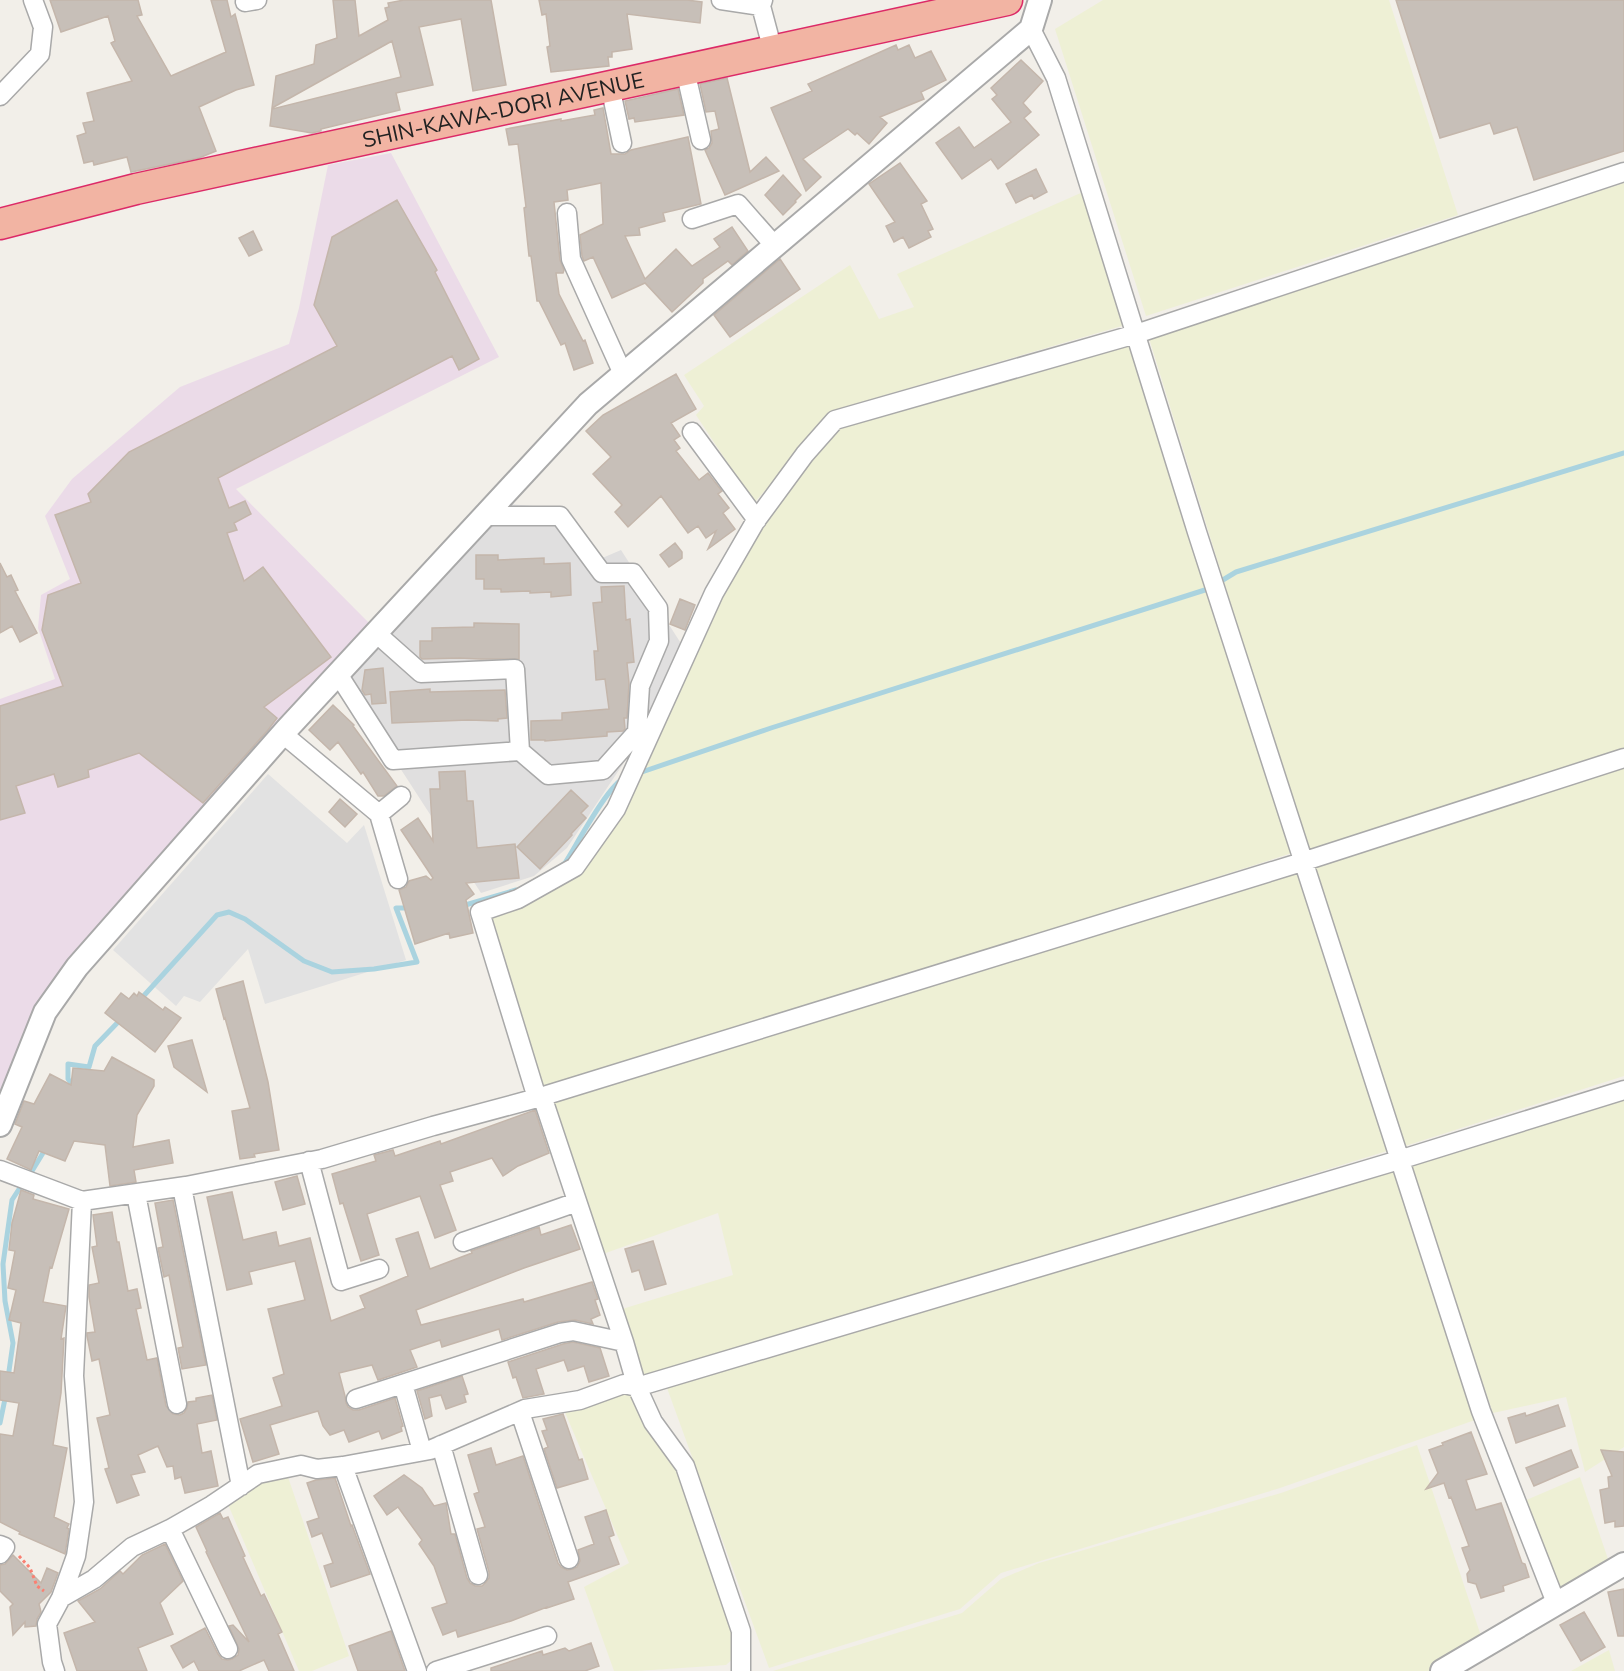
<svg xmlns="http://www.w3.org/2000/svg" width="1624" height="1671" viewBox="0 0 1624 1671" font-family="Mulish,sans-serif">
  <rect width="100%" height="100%" fill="#f2efe9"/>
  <!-- residential -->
  <path fill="#e0dfdf" d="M508,504l51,4 41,51 21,-9 61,95 -41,92 -74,111 -33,28 -53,17 -138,-213z"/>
  <!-- industrial -->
  <path fill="#ebdbe8" d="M391,153l108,204 -263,132 134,135 -15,18 -247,273 -78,106 -30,76v-398l55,-20 -17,-51 3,-33 29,-16 -25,-63 27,-37 108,-92 109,-43 10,-36 29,-143z"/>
  <!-- farmland -->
  <path fill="#eef0d5" d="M1103,0h286l69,215 -312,101 -91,-287z
    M1624,183v566l-317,103 -159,-517z
    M1083,192l42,133 -288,84 -83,94 -58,-88 8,-9 -20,-31 166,-110 29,54 35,-12 -17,-33z
    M1131,342l161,511 -749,239 -57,-175 99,-47 171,-339 82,-106z
    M1624,765v311l-222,71 -88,-282z
    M1298,871l89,280 -746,230 -22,-71 114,-35 -15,-62 -115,41 -49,-152z
    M1624,1096v351l-39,25 -19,-75 -73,16 -86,-249z
    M1395,1166l83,253 -198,69 -279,85 -41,36 -191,59 -102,-280z
    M629,1389l47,78 61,168 -2,22 -9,8 -89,6h-23l-30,-84 45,-24 -65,-153z
    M1417,1445l64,191 -52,35h-656l189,-58 39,-34 38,-16 242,-70z
    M288,1477l61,179 -37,15h-13l-72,-169 29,-20z
    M1580,1477l28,82 -52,31 -32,-89z
    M1609,1650l6,21h-44z"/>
  <!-- parking -->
  <path fill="#e2e2e2" d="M268,774l79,69 17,-18 42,135 -141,44 -17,-55 -48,53 -16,-6 -8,10 -63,-56z"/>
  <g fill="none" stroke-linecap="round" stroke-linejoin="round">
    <!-- stream -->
    <path stroke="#aad3df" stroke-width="5" d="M636,774l135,-46 437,-139 28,-17 388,-119
      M561,866l4,-3c11,-17 44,-80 60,-85
      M462,906l54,-16
      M139,1001l78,-86 12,-3 16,7 59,42 28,11 42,-3 43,-7 -21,-54h15
      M72,1087l1,-2 -5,-6v-15l21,3 6,-21 27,-28
      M29,1176l17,-28
      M8,1378l5,-35 -8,-42 -2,-37 9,-64 11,-17
      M0,1423l6,-29"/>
  </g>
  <!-- building -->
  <path fill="#c7bfb8" stroke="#c4b6ab" stroke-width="1.5" d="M50,0h88l4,15 -5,1 34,60 55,-24 -15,-52h16l4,17 4,-3 19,71 -18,5 -37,17 17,44 -17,7 -68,14 -4,-15 -33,8 -1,-4 -9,2 -7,-27 9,-3 -3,-10 11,-2 -7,-28 45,-12 -21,-38 4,-2 -7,-25 -47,16z
    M333,0h22l4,36 29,-16 -3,-12 4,-1 -1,-4 16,-3h87l15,85 -33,6 -12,-72 -42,8 14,58 -37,8 4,17 -79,19v2l-9,2 -42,-7 2,-17 129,-32 -9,-36 -120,67 4,-32 38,-12 2,-19 21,-7z
    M539,0h148l15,2 -2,21 -73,-9 5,35 -20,3v5h-4l1,9 -58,6 -4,-25 3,-1 -4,-32 -4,1z
    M1396,0h228v151l-90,29 -17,-53 -23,7 -4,-11 -50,15z
    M896,45l2,5 11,-5 6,13 16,-7 15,29 -25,12 3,7 -44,18 7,6 -18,21 -12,-11 -2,2 -7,-6 -45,30 18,18 -15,14 -35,-83 41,-17 -4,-7z
    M1021,60l22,21 -20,22 8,9 -7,6 15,17 -41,34 -7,-10 -29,20 -26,-36 23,-16 15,21 37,-26 -19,-23 5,-4 -6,-7z
    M727,78l23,94 16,-15 13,14 -54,24 -20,-45 4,-2 3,-5 -1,-12 8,-2 -4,-18 -9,1 -6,-28z
    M678,89l6,26 -49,7 -1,-4 -5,1 -4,-18z
    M603,108l8,46h14l6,-4 57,-13 13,67 -38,9 2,8 -26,7 1,7 -15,1 20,43 31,-30 16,17 28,-19 -6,-8 18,-12 16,24 -16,14 -4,-4 -25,18v4l-31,29 -27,-29 -33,15 -19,-41 -9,4 -2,-5 -2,-21 23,-11 -2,-41 -34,7 1,10 -14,2 6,58 4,10 -1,3h-7l3,21 24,47 2,-1 8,23 -19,7 -9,-27 -4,2 -22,-44h-2l-6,-45h-2l-5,-48 2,-1 -8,-63 -9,1 -3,-16 55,-10v2l34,-6 -1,-5z
    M900,163l27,38 -6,3 12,25 -5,2 3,6 -22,11 -6,-11 -9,5 -8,-16 9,-4 -26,-38z
    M1036,169l11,23 -13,7 -2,-4 -16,8 -10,-19z
    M783,175l18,20 -6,6 1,1 -13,13 -18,-20z
    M397,200l40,70 -2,2 44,87 -20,11 -7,-14 -234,122 11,30 16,-7 6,13 -17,9 3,7 -10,3 17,48 19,-14 68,90 -67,50 13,11 -9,12 -65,73 -64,-50 -51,17 1,7 -31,10 -4,-13 -38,12 9,27 -25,7v-114l63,-20 -21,-56 6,-35 33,-12 -26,-68 36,-13 -3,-8 41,-42 208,-106 -23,-41 18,-68z
    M253,231l9,19 -13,6 -10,-18z
    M780,259l20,30 -70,48 -16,-22z
    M676,374l20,35 -25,14 9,13 -6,4 6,8 -4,3 23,29 9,-7 14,18 -4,3 11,14 -6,5 12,16 -27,20 8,-18 -10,7 -8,-12 -10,7 -27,-37 -33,31 -13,-15 7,-7 -29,-31 18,-17 -25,-26 17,-16z
    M675,543l7,9v6l-13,9 -9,-12z
    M476,555h22v5l46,-2v6l26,-1 1,32 -20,2v-5l-21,1v-2l-29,1v-3h-17v-10h-8z
    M0,563l7,14 4,-2 7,15 -3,1 22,42 -17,9 -8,-16 -12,7z
    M624,586l2,34 4,-1 4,43 -7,1 2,20 -2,35h-3l1,11 -2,2 -16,1v4l-62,5v-1h-14v-19l31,-1v-7l47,-4 -4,-30 -9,1 -2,-29h4l-5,-48 9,-1 -1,-15z
    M680,599l15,6 -10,25 -15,-6z
    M474,623l45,1v35h-39l-21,-1 -37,1 -2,-2v-16h12v-13l42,-1z
    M383,668l3,35 -14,1 -1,-10 -6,1 -3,-5 3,-20z
    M430,689v3l75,-2 2,28 -9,1v2l-30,-1 -76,3 -2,-31z
    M333,705l21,20 -1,1 44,60 -13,10h-6l-15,-24 -2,2 -23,-32 -8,8 -21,-20z
    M465,771l2,30h6l4,47 38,-4 4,34 -53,5 8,11 -8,6 7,33 -23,5 -1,-5 -34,11 -16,-54 7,-3 3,-6 17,-5 5,4 2,-2 -32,-48 17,-12 15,23 -3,-52h10l-1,-17z
    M571,790l17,16 -7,7 5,5 -15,16 1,1 -32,34 -23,-22z
    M340,799l17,15 -12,13 -16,-15z
    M243,981l25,101 11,68 -25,4 1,3 -15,2 -8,-48 18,-3 -25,-90 -1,1 -8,-30z
    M139,992l24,18 2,-3 16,11 -26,34 -50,-39 16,-20 8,6 5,-6 3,3z
    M192,1040l15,52 -33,-25 -6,-21z
    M112,1057l42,23v6l-17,29 -4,32 36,-7 4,23 -39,7 2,12 -26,4 -5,-41 -31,-4 -9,20 -26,-10 -8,19 -24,-11 15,-32 -7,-3 9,-23 10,3 16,-30 21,11 2,-17 31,3z
    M535,1110l14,43 -31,13 -15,10 -11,-18 -42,14 3,9 -13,4 16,45 -21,8 -15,-42 -53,18 12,41 -18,6 -18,-58 -3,1 -8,-30 44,-13 -2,-6 19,-5 2,6 45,-15 1,3z
    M297,1176l8,28 -22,6 -8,-28z
    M21,1190l13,5 -1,4 36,10 -17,59 -2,-1 -7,35 23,4 -5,33 3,-1 -3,55 -8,52 14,3 -13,69 15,7 -2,4 2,1 -4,25 -46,-20 1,-2 -20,-10v-88l13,2 6,-33 -19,-3v-29l14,2 7,-50 -12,-3 7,-30 -8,-2 7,-37 -6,-1 3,-27z
    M232,1192l11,48 33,-8 3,14 31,-8 21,83 34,-13 -5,-12 48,-20 -12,-37 22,-7 12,37 42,-16 -1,-2 68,-24 2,8 30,-10 9,24 -56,19 -108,42 5,15 102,-26 1,3 68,-20 6,17 -3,1 5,15 -9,4 2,5 -18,-4 -17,2 -56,18 -3,-11 -57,18 -2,-7 -30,10 7,17 -39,13 -6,-15 -33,8 6,23 1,7 2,4 5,3h6l36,-12 8,28 -2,1 1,4 -20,8 -3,-8 -30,11 -5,-12 -14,5 -7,-9 -5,-15 -48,14 9,29 -26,8 -13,-43 42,-13 -9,-28 11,-4 -16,-65 37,-9 -10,-39 -46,11 3,12 -25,6 -20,-93z
    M173,1200l33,165 -24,4 -4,-21 5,-1 -14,-72 -5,2 -6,-29 5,-1 -8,-44z
    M112,1212l5,30h2l9,49 9,-2 4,19 -5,1 11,51 10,-2 9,48 7,8 7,1 4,-2 3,-5 1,-6 8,-1v-3l16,-3 5,25 -20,4 5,29 9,-2 7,35 -33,7 -4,-16 -6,2 -2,-13 -6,1 -9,-21 -20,9 7,17 -14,3 8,20 -22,8 -12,-34 4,-1 -12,-50 13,-3 -11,-56 -7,2 -5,-25v-3l8,-1 -6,-35v-12l10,-2 -7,-36 5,-1 -4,-31z
    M653,1241l13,43 -21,6 -6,-20 -7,2 -7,-23z
    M573,1342l27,6 9,28 -20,6 -5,-16 -16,5 -4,-11 -28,9 8,25 -21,4 -7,-21 -3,1 -5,-16 55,-18z
    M462,1376l6,18 -4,1 2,7 -20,7 -5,-14 -12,3 3,18 -7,3 -8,-28z
    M1558,1405l7,21 -49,17 -8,-25 17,-5 1,3z
    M563,1414l16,46 3,-1 6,20 -31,9 -13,-39 4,-2 -6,-16 5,-1 -4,-11z
    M1471,1432l16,42 -21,6 10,30 25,-7 21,60 3,1 4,13 -26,9 1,5 -23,7 -5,-14 -8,-2 -1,-8 3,-4 -8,-22 7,-2 -18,-49 -2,1 -5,-15 -18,6 12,-16 -9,-23 14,-5 -1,-2z
    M491,1448l5,17 27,-9 35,107 3,4 6,3 6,-1 4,-2 3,-6 -2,-11 16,-6 -9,-27 21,-7 8,25 -5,2 10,27 -51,18 6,17 -27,9v-1l-36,14 -53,16 -2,-7 -13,5 -11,-27 15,-5 -13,-37 -15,-22 3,-4 -24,-33 -11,8 -13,-19 30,-21 18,13 12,18 12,-3 5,31h4l12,44 3,5 5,3h7l4,-4 3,-4v-6l-12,-43 8,-2 -11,-33 5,-2 -11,-37z
    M1571,1450l7,17 -44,19 -8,-18z
    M1601,1450l23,2v74l-9,1v-6l-10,2 -5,-33 9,-2 -1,-11 4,-1z
    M335,1478l16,48 1,-1 18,49 -39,13 -7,-21 9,-3 -11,-30 -10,4 -5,-15 12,-4 -12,-35 9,-3z
    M220,1513l3,6 5,-2 17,39 -2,1 18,39 3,-2 18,38 -4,2 16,37h-25l-5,-11 -25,11h-40l-5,-10 -11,7 -12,-22 34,-18 13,26 4,5 6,1 4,-1 6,-4 1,-6 -10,-23 4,-1 16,17 -43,-90 1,-1 -11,-24z
    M165,1544l18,37 -23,22 13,31 -35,14 9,23h-70l-13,-38 31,-11 -17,-21 22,-12 20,-18 3,3 19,-19z
    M13,1555l28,28 6,-15 11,5 -7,19 -12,12 2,8 -4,7 -1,7 -11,1v-5l-12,13 -3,-28 3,-3 -13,-13v-26l5,-1z
    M1624,1589v47h-6l-10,-44z
    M1584,1612l21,35 -24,14 -21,-36z
    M391,1631l14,40h-47l-9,-25z
    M591,1643l8,23 -14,5h-94v-3l51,-17 1,4 22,-7 4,3z"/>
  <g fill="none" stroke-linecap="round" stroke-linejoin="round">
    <!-- minor casing -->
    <g stroke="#a9a9a9" stroke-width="21">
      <path id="minor" d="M721,0l40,6
        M763,0l-2,6 12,45
        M245,2l12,-2
        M1031,29l25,49 141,454 284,879 75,192
        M685,70l16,70
        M610,86l12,57
        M0,96l40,-42 3,-27 -10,-27
        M567,213l4,46 52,115
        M692,219l46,-15 37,42
        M692,432l65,88
        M376,633l45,40 94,-4 5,82
        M338,674l55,86 127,-9 28,24 55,-5 34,-38 3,-46 19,-45 -1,-33 -25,-35h-31l-42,-57h-75
        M283,734l96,80 19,65
        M379,814l22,-18
        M542,1096l82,246 13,45 16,35 32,44 56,165v40
        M537,1098l-57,-186 38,-13 57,-32 41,-58 98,-216 41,-71 50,-68 30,-34 301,-86 488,-162
        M309,1161l32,120 38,-12
        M0,1170l82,31 104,-15 136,-27 111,-33 104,-28 765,-236 322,-104
        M182,1187l59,299
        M136,1194l41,210
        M463,1242l114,-40
        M403,1384l19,67
        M356,1399l204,-66 13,-2 51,11
        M520,1412l49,147
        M441,1445l37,130
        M343,1466l74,205
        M170,1529l58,120
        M0,1545l5,2 -5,7
        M61,1598l33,-19 38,-32 38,-18 42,-24 46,-31 43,-9 16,4 26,-3 87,-16 95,-41 55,-9 44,-16 13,3 762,-227 225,-70
        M55,1671l-3,-9 -5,-38 14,-26 15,-42 8,-54 -10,-126 8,-175
        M436,1671l111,-35"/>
    </g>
    <!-- tertiary casing -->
    <g stroke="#a9a9a9" stroke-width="26">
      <path id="tertiary" d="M0,1125l45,-113 32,-45 209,-237 302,-326 443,-375 9,-29
        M1442,1671l182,-107"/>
    </g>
    <!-- trunk casing -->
    <g stroke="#dc2a67" stroke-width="33">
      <g id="trunk">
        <path id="s1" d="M0,224l136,-35 871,-189"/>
      </g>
    </g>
    <!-- path -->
    <path stroke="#fa8072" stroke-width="3" stroke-dasharray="3 3" stroke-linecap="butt" d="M19,1556l11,12 7,18 7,5"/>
    <!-- minor -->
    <use href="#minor" stroke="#fff" stroke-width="18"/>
    <!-- tertiary -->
    <use href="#tertiary" stroke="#fff" stroke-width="22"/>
    <!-- trunk -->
    <use href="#trunk" stroke="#f2b4a3" stroke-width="30"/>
  </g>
  <g text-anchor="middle" stroke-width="5" stroke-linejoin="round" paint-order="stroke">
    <!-- street labels -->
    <g font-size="22" fill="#222" stroke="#fff">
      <text dy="8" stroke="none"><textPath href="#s1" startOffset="516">SHIN-KAWA-DORI AVENUE</textPath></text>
    </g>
  </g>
</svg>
